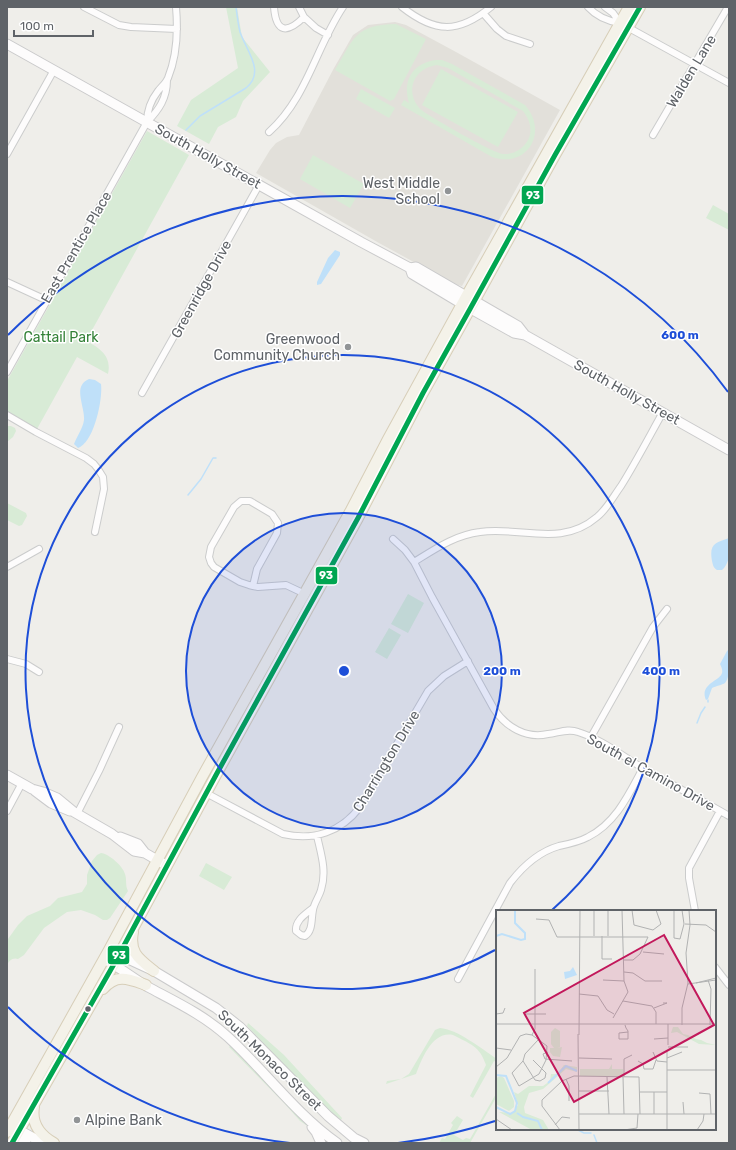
<svg xmlns="http://www.w3.org/2000/svg" width="736" height="1150" viewBox="0 0 736 1150" font-family="Rubik,sans-serif">
  <rect width="100%" height="100%" fill="#efeeea"/>
  <!-- education -->
  <path fill="#e2e0da" d="M395,22l11,3 50,27 104,58 -98,176 -8,-2 -75,-41 -123,-70 14,-23 6,-7 11,-6 12,-2 35,-67 19,-33 15,-10z"/>
  <!-- green -->
  <path fill="#d8ebd6" fill-rule="evenodd" d="M226,7h11l5,30 28,35 -27,29 -7,16 -18,10 -9,17 -32,-18 14,-26 47,-32z
    M396,24l30,15 -32,60 -4,2 -55,-31c19,-32 20,-45 61,-46z
    M436,60h6l10,4 73,41c24,27 2,64 -33,52l-91,-52 3,-5 5,3c-7,-23 4,-40 27,-43zM437,65l11,3 75,43c7,9 10,19 5,29 -5,9 -15,15 -25,14 -10,-1 -73,-37 -83,-45 -16,-18 -6,-41 17,-44z
    M441,69l77,43 -20,35 -76,-42z
    M361,89l34,19 -6,10 -33,-19z
    M147,131l42,24 -103,186c14,7 26,15 22,33l-31,-17 -40,72 -30,-17v-31z
    M313,155l51,29 -14,24 -50,-29z
    M713,205l16,9v16l-23,-12z
    M7,426h4l4,2 1,3 -3,6 -6,5z
    M7,503l19,10 1,3 -5,9 -3,1 -12,-6z
    M408,594l16,9 -16,30 -17,-9z
    M389,628l12,7 -14,24 -12,-7z
    M101,853c8,1 22,13 24,21 2,6 0,11 3,17l-18,27 -3,2h-4l-8,-5 -14,-5 -14,2 -23,16 -20,27 -6,4c-5,-2 -10,2 -11,7v-23l1,-4 10,-14 9,-9 23,-10 8,-8 24,-6 5,-8v-9l5,-14 5,-6z
    M206,863l26,14 -8,13 -25,-14z
    M248,1023l36,32 58,63 -1,2 -15,-12 -79,-82z
    M440,1028c17,1 42,21 57,31v3l-3,-1 -21,37 -3,-2 16,-31c-6,-19 -16,-21 -33,-30 -21,-4 -31,24 -37,39l-30,10 1,-3 14,-2 8,-5 26,-44z
    M230,1046l3,1 79,82 -12,-8 -16,-18 -53,-54 -2,-2z
    M497,1092v4l-27,47h-31l3,-5 3,1 8,-14 -2,-2 6,-7 6,4 -9,15 9,5 3,-2 4,1z"/>
  <!-- water -->
  <path fill="#bfe0f9" d="M335,250l5,2v3l-19,29 -4,1v-3l11,-24z
    M89,379l6,1 6,4c2,15 -7,59 -23,64l-4,-4c3,-8 9,-16 10,-24 1,-14 -12,-34 5,-41z
    M729,538c0,12 2,24 -7,32h-5c-4,-3 -4,-5 -5,-9 -3,-17 3,-18 17,-23z
    M729,649c0,8 2,27 -4,34 -3,2 -9,3 -13,5l-4,11 -2,1c-7,-16 14,-19 16,-27 1,-3 -1,-7 -2,-9l7,-13z"/>
  <g fill="none" stroke-linecap="round" stroke-linejoin="round">
    <!-- stream -->
    <path stroke="#bfe0f9" stroke-width="1.5" d="M186,130l14,-14 46,-28c20,-16 0,-38 -6,-56 -2,-8 -3,-17 -4,-25
      M188,495l13,-16 12,-21h3
      M708,700v2
      M697,723l4,-10 4,-6
      M576,1129l8,4h7
      M594,1135l3,8"/>
    <!-- street casing -->
    <g stroke="#cbcccc" stroke-width="8">
      <path id="street" d="M84,7l35,18 12,2 46,2
        M274,7c2,26 13,27 30,10l-5,-10
        M402,7c33,26 56,27 89,0
        M588,7c9,10 19,14 32,16l109,60
        M605,7l8,6 7,10
        M483,13l14,16 9,7 24,8
        M304,17l12,11 12,7
        M147,122c0,-12 4,-22 11,-31 4,-5 8,-8 10,-13 9,-22 10,-48 8,-71
        M269,132c38,-34 47,-85 74,-125
        M653,135l75,-128
        M7,154l47,-84
        M7,282l39,18
        M7,372l140,-250c12,-12 20,-24 20,-42
        M142,393l117,-208
        M7,415l29,17 50,26 8,6 4,5 5,8 1,12 -9,43
        M393,539l12,11 9,12 18,35 62,112c12,18 32,30 54,25 10,-1 20,-6 30,-2 23,7 43,23 63,35 29,17 59,32 88,49
        M414,562c21,-13 41,-27 66,-30 41,-6 81,16 117,-15 10,-8 16,-20 24,-31 15,-24 28,-49 42,-74
        M7,567l32,-18
        M253,586l4,-17 20,-36 1,-10 -6,-9 -22,-13h-9l-7,6 -23,40 -2,10 2,6 3,4 26,15 9,3 4,1 5,1 28,-2 19,9
        M7,659l19,5 13,8
        M591,737l62,-110 14,-18
        M206,793l77,41c31,7 58,-2 77,-27l68,-116 16,-15 24,-15
        M7,811l15,-28
        M77,814l22,-43 20,-44
        M313,908c-7,6 -18,12 -17,23l5,4 4,1c8,-5 6,-17 8,-26 1,-7 6,-13 8,-20 6,-19 0,-36 -4,-54
        M695,911l-6,-33v-10l31,-57
        M715,967l14,18
        M458,979l52,-96c13,-17 28,-31 49,-37 10,-2 20,-4 29,-9 28,-14 41,-43 55,-69"/>
    </g>
    <!-- secondary casing -->
    <g stroke="#cacacb" stroke-width="11">
      <path id="secondary" d="M7,44l354,198 49,26 6,-1 102,59 7,9
        M410,268l2,6 50,30 52,29 11,2 204,115
        M7,775l25,14 11,3 14,6 17,14 38,22 22,17 11,2 19,11
        M35,791l16,12 19,8
        M120,837l18,7 7,9
        M113,952l41,19 62,37 24,19 88,89 26,22 10,5
        M104,959c15,8 29,19 44,28 28,15 56,28 80,50 37,34 67,76 109,106
        M13,1127l6,3 24,13
        M312,1127l4,5 5,11
        M13,1131l3,5 10,7"/>
    </g>
    <!-- primary casing -->
    <g stroke="#d7ceb8" stroke-width="12">
      <path id="primary" d="M133,932c-4,21 6,27 21,39
        M103,989c14,-16 26,-10 43,-4
        M34,1107c-3,17 6,28 20,36
        M7,1132l102,-182 93,-173 148,-265 38,-73 79,-144 162,-288
        M12,1143l102,-179 102,-189 142,-257 65,-125 47,-84 85,-154 85,-148"/>
    </g>
    <!-- street -->
    <use href="#street" stroke="#fdfcfc" stroke-width="6"/>
    <!-- secondary -->
    <use href="#secondary" stroke="#fdfcfc" stroke-width="9"/>
    <!-- primary -->
    <use href="#primary" stroke="#f4f2e9" stroke-width="10"/>
    <!-- bus-1 casing -->
    <g stroke="#fff" stroke-width="8">
      <path id="bus-1" d="M12,1143l102,-179 102,-189 142,-257 65,-125 47,-84 85,-154 85,-148"/>
    </g>
    <!-- bus-1 -->
    <use href="#bus-1" stroke="#00a651" stroke-width="5"/>
  </g>
  <!-- distance rings -->
  <circle cx="344" cy="671" r="158" fill="#1d4ed8" fill-opacity=".12"/>
  <g fill="none" stroke="#1d4ed8" stroke-width="2">
    <circle cx="344" cy="671" r="158"/>
    <path d="M495 950A317 317 0 1 1 552 910"/>
    <path d="M495 1121A475 475 0 0 1 398 1143M290 1143A475 475 0 0 1 8 1007M8 335A475 475 0 0 1 728 392"/>
  </g>
  <!-- markers -->
  <g fill="#919496" stroke="#fff" stroke-width="1.5">
    <circle cx="448" cy="191" r="4"/>
    <circle cx="348" cy="347" r="4"/>
    <circle cx="77" cy="1120" r="4"/>
  </g>
  <circle fill="#5f6368" stroke="#fff" stroke-width="1.5" cx="88" cy="1009" r="3.5"/>
  <g text-anchor="middle" stroke-width="3" stroke-linejoin="round" paint-order="stroke">
    <!-- street labels -->
    <g font-size="14" fill="#5f6368" stroke="#fff">
      <text transform="translate(691 71) rotate(-59)" y="5">Walden Lane</text>
      <text transform="translate(208 156) rotate(29)" y="5">South Holly Street</text>
      <text transform="translate(76 247) rotate(-60)" y="5">East Prentice Place</text>
      <text transform="translate(201 289) rotate(-61)" y="5">Greenridge Drive</text>
      <text transform="translate(627 392) rotate(29)" y="5">South Holly Street</text>
      <text transform="translate(386 761) rotate(-59)" y="5">Charrington Drive</text>
      <text transform="translate(651 772) rotate(29)" y="5">South el Camino Drive</text>
      <text transform="translate(270 1060) rotate(44)" y="5">South Monaco Street</text>
    </g>
    <!-- poi labels -->
    <g font-size="14" fill="#5f6368" stroke="#fff" text-anchor="end">
      <text x="440" y="188">West Middle<tspan x="440" dy="16">School</tspan></text>
      <text x="340" y="344">Greenwood<tspan x="340" dy="16">Community Church</tspan></text>
      <text x="85" y="1125" text-anchor="start">Alpine Bank</text>
    </g>
    <!-- park labels -->
    <g font-size="14" fill="#348238" stroke="#fff">
      <text x="61" y="342">Cattail Park</text>
    </g>
  </g>
  <!-- overview -->
  <g transform="translate(496 910)">
    <rect width="220" height="220" fill="#efeeea"/>
    <path d="M177,117h5l5,7 5,1 8,4 5,1 6,3 9,2 -17,-1 -22,-12 -6,1zM59,118l5,3v16l-3,1 5,-1 -2,10 -7,-1 -3,-4v-4h4l-3,-4v-12zM116,154v5h11v7h-43v-7h29zM68,155l13,2v5l-11,-3 -23,20 -14,4 -5,14 1,6 18,7 6,10h-17l-33,-18 14,1 5,-8 -4,-13 4,2 11,-8h14l7,-5 1,-7h6zM5,166l3,2 10,23v6l-5,4 -13,-7v-26z" fill="#d8ebd6"/>
    <path d="M77,57l4,8 -12,4 -1,-7 6,-1z" fill="#bfe0f9"/>
    <path fill="none" stroke="#bfe0f9" stroke-width="2" d="M0,26l6,-2 19,6 4,-1v-6l-10,-10v-13M0,165l10,1 11,27 -2,8 -5,3 -14,-7M52,173l18,-17 11,5M21,203l6,4 15,4 4,9"/>
    <path fill="none" stroke="#b1b2b2" stroke-width="1" d="M136,0l2,15 19,5 8,-6 -5,-14M178,0v28l6,1 4,-15 -2,-14M40,9l13,1 8,17h91l-8,17 -7,6h-9M189,14l21,1 10,7M98,26v-26M106,26v23h10M112,26v-26M147,42l21,2M128,62l9,1 12,8h17M107,70l21,1M212,70l3,9 -1,36M200,73l20,-5M192,74l28,-4M83,84l19,2 9,14 7,4M127,91l29,5 4,6v12M158,98l13,-5h-4M0,104l7,-1 2,-5M28,104h22M117,108l15,-26 -4,-11 -2,-71M0,114h220M129,115l1,3 2,3v8h-9v-6l9,-1M186,115v-17l6,-25 -2,-30 4,-28 -1,-15M82,124l1,96M36,125l3,-6v-60M83,125l1,-125M158,129l14,-1M172,135v-21M172,137h20M0,138l15,2M52,142l-5,2 2,5 27,2M157,142l4,9 10,1M83,148l33,1M171,148l15,-6M37,150l13,13 -1,5 -5,3 -5,-1 -12,-19 2,-7 13,-14M27,151l-11,12 7,13 20,-12 7,-14 1,-14 -15,-11M142,151l5,3 1,5h9l3,-9M0,157l11,-9 13,-22 6,-2 6,1M171,160h49M111,167l2,37M127,167l1,37M128,167v-18l8,-4M70,169l3,7v15M83,181h30M144,182h27M203,183l11,1 1,20M187,192l1,12M83,204h137M158,204v-22M0,209l16,11M59,215l7,-8 8,1M64,220l-18,-24v-6l20,-19 12,-5 65,1 1,37M128,220l13,-2 1,-14M171,220v-78M201,220l6,-9 1,-7"/>
    <path fill="#c2185b" fill-opacity="0.15" stroke="#c2185b" stroke-width="2" d="M168,25l50,90 -140,77 -50,-89z"/>
    <rect width="220" height="220" fill="none" stroke="#5f6368" stroke-width="2"/>
  </g>
  <circle cx="344" cy="671" r="6" fill="#1d4ed8" stroke="#fff" stroke-width="2"/>
  <g font-size="12" text-anchor="middle" font-weight="bold" fill="#1d4ed8" stroke="#fff" stroke-width="3" stroke-linejoin="round" paint-order="stroke">
    <text x="680" y="339">600 m</text>
    <text x="502" y="675">200 m</text>
    <text x="661" y="675">400 m</text>
  </g>
  <g stroke="#fff" stroke-width="1.5">
    <rect x="521" y="185" width="23" height="20" rx="4" fill="#00a651"/>
    <rect x="315" y="566" width="23" height="19" rx="4" fill="#00a651"/>
    <rect x="107" y="945" width="23" height="20" rx="4" fill="#00a651"/>
  </g>
  <g font-size="11" text-anchor="middle" font-weight="bold" fill="#fff">
    <text x="533" y="199">93</text>
    <text x="326" y="579">93</text>
    <text x="119" y="959">93</text>
  </g>
  <!-- border -->
  <rect width="736" height="1150" fill="none" stroke="#5f6368" stroke-width="16"/>
  <!-- scale -->
  <path d="M14 30v6h79v-6" fill="none" stroke="#5f6368" stroke-width="2"/>
  <text x="20" y="30" font-size="12" fill="#5f6368" stroke="#ffffff" stroke-width="3" paint-order="stroke">100 m</text>
</svg>
